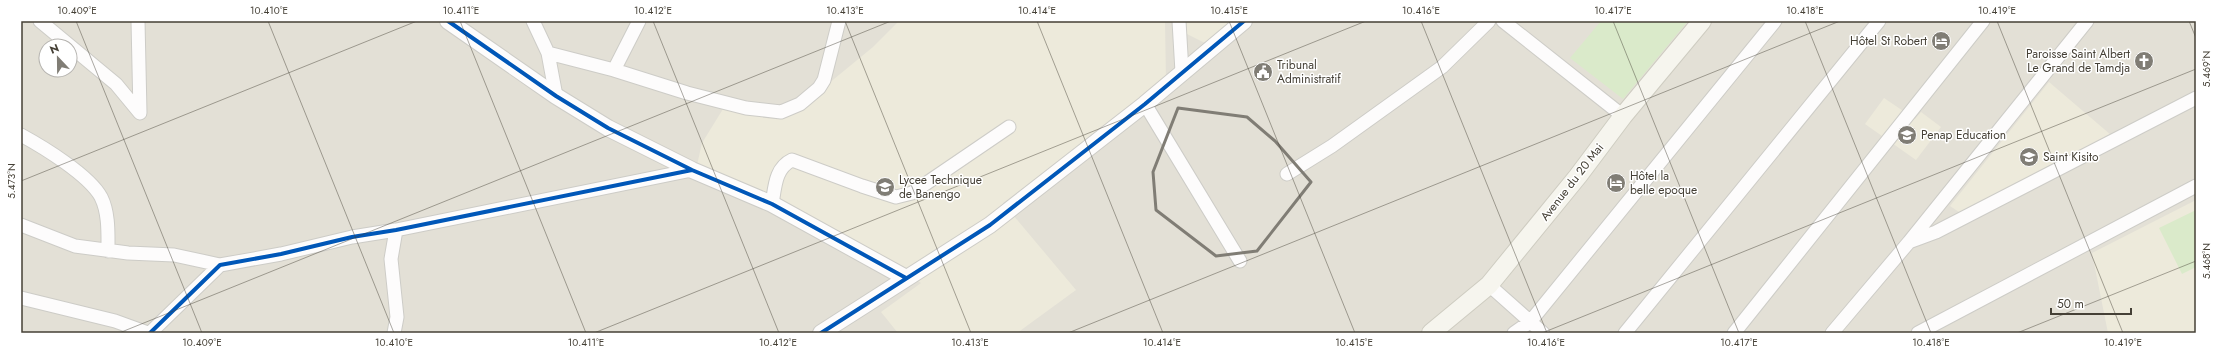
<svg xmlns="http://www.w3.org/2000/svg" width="2217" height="354" viewBox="0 0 2217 354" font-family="Jost,sans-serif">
  <rect width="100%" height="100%" fill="#efeee9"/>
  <!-- residential -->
  <path fill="#e3e0d6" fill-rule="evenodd" d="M21,21h2175v312h-2175zM46,46h24v24h-24z"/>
  <!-- education -->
  <path fill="#edeadb" d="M899,21h266l1,60 -163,122 73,87 -59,43h-119l-17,-21 40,-29 -67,-43 -157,-75 5,-22 21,-34 66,7 84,-69z
    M1181,21h63l-31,26 -30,-15z
    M2049,82l62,53 -149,79 -12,-8z
    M1884,98l31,21 6,-7 20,15 -25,33 -51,-36z
    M2196,200v133h-88l-16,-80z"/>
  <!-- green -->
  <path fill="#daeaca" d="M1601,21h87l-65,78 -53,-41z
    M2196,210v57l-14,7 -23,-46z"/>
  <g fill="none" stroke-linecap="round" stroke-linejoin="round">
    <!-- minor casing -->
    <g stroke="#cdccc7" stroke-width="15">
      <path id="minor" d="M40,21l76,63 24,29 -2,-92
        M533,21l15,32 8,43
        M1179,21l3,51
        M1503,21l120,95
        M548,53l66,17 73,23 59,15 35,4 19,-8 19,-16 5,-8 15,-59
        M614,70l25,-49
        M1145,104l95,157
        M21,135c22,12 68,40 80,62 8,16 7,36 7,54
        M1287,174l45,-28 110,-79 47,-46
        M772,204c3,-17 3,-36 20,-44l70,26 34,11 16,-4 97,-66
        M21,225l54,21 53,7 46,2 46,10
        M1909,242l27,-10 260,-134
        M1489,285l54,48
        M21,298l94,23 33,12
        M150,333l70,-68 61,-11 71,-17 44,-7 296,-60
        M394,333l3,-16 -6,-58 5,-29
        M1514,333l16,-11 245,-301
        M1625,333l254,-312
        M1734,333l249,-312
        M1832,333l77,-91 178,-221
        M1918,333l278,-147"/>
    </g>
    <!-- tertiary casing -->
    <g stroke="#cdccc7" stroke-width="18">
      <path id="tertiary" d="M448,21l108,75 52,32 84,42 80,34 134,74
        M821,333l169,-108 155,-121 99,-83"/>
    </g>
    <!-- secondary casing -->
    <g stroke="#ceccc1" stroke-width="20">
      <path id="secondary" d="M1431,333l58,-48 89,-109 45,-60 79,-95"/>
    </g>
    <!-- minor -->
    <use href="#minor" stroke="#fdfcfc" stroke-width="13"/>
    <!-- tertiary -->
    <use href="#tertiary" stroke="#fdfcfc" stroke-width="16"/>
    <!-- secondary -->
    <use href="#secondary" stroke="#f6f5ee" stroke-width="18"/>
    <!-- cycleway casing -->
    <g stroke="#fff" stroke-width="6">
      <path id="cycleway" d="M448,21l108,75 52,32 84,42 80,34 134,74
        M150,333l70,-68 61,-11 71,-17 44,-7 296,-60
        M821,333l169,-108 155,-121 99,-83"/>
    </g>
    <!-- cycleway -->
    <use href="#cycleway" stroke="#0057b8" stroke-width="4"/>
  </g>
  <!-- marked area -->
  <path fill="none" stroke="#807d75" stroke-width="3" stroke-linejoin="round" d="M1178,108l69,9 28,24 36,41 -54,69 -41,5 -60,-46 -3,-38z"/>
  <!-- ticks -->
  <path fill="none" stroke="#454036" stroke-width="1" stroke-opacity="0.45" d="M76,21l126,312M268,21l126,312M460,21l126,312M653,21l126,312M845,21l126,312M1037,21l126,312M1229,21l126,312M1421,21l126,312M1613,21l126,312M1805,21l126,312M1997,21l126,312M2189,21l7,17M21,181l396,-160M119,333l772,-312M594,333l772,-312M1068,333l772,-312M1542,333l654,-264M2017,333l179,-72"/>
  <!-- icons -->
  <defs>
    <g id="hotel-disc" transform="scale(1)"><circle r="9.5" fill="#807d75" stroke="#fff"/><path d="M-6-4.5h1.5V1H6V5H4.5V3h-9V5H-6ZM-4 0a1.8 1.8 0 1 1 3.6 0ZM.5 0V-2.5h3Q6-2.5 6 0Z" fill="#fff"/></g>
    <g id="church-disc" transform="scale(1)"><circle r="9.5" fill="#807d75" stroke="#fff"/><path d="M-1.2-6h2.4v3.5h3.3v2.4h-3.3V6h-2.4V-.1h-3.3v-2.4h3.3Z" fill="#fff"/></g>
    <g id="civic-disc" transform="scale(1)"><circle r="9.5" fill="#807d75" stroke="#fff"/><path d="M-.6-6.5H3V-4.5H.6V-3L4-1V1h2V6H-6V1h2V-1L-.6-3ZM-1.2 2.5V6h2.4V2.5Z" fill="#fff"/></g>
    <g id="school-disc" transform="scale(1)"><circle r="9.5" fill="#807d75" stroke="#fff"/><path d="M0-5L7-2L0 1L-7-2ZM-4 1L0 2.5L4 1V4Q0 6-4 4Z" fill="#fff"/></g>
  </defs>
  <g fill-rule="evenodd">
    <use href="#hotel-disc" x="1941" y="41"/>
    <use href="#church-disc" x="2144" y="61"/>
    <use href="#civic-disc" x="1263" y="72"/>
    <use href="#school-disc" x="1907" y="135"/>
    <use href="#school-disc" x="2029" y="157"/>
    <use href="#hotel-disc" x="1616" y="183"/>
    <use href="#school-disc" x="885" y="187"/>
  </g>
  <g text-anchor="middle" stroke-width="3" stroke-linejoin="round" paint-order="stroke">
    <!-- poi labels -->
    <g font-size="12" fill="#454036" stroke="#fff" text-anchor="start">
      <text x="1927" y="45" text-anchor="end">Hôtel St Robert</text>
      <text x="2130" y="58" text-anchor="end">Paroisse Saint Albert<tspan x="2130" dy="14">Le Grand de Tamdja</tspan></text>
      <text x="1277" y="69">Tribunal<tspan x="1277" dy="14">Administratif</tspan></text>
      <text x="1921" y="139">Penap Education</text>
      <text x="2043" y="161">Saint Kisito</text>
      <text x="1630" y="180">Hôtel la<tspan x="1630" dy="14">belle epoque</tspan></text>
      <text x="899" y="184">Lycee Technique<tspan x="899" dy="14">de Banengo</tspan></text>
    </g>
    <!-- street labels -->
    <g font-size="12" fill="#454036" stroke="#fff">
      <text transform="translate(1572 182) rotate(-52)" y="4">Avenue du 20 Mai</text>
    </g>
  </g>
  <!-- border -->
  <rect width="2217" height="354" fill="none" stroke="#ffffff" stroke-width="44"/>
  <!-- north arrow -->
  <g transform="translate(58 58) rotate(338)"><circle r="19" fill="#ffffff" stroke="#b5b3af"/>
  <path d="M0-3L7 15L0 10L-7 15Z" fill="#807d75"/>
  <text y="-6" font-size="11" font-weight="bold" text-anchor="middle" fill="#454036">N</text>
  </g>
  <!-- scale -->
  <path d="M2051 308v6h80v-6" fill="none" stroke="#454036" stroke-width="2"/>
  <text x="2057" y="308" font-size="12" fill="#454036" stroke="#ffffff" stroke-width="3" paint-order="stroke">50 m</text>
  <rect x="22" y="22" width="2173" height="310" fill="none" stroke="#454036" stroke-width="1.5"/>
  <g font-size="10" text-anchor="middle" fill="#454036">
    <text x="77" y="14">10.409°E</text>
    <text x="269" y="14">10.410°E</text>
    <text x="461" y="14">10.411°E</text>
    <text x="653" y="14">10.412°E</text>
    <text x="845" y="14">10.413°E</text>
    <text x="1037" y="14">10.414°E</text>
    <text x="1229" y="14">10.415°E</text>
    <text x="1421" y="14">10.416°E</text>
    <text x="1613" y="14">10.417°E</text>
    <text x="1805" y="14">10.418°E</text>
    <text x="1997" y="14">10.419°E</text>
    <text transform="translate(2206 69) rotate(-90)" y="4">5.469°N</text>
    <text transform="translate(11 181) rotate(-90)" y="4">5.473°N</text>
    <text transform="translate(2206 261) rotate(-90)" y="4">5.468°N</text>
    <text x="202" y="346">10.409°E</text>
    <text x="394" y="346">10.410°E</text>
    <text x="586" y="346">10.411°E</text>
    <text x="778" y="346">10.412°E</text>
    <text x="970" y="346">10.413°E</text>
    <text x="1162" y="346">10.414°E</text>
    <text x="1354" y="346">10.415°E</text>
    <text x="1546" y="346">10.416°E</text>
    <text x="1739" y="346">10.417°E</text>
    <text x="1931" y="346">10.418°E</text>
    <text x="2123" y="346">10.419°E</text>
  </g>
</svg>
